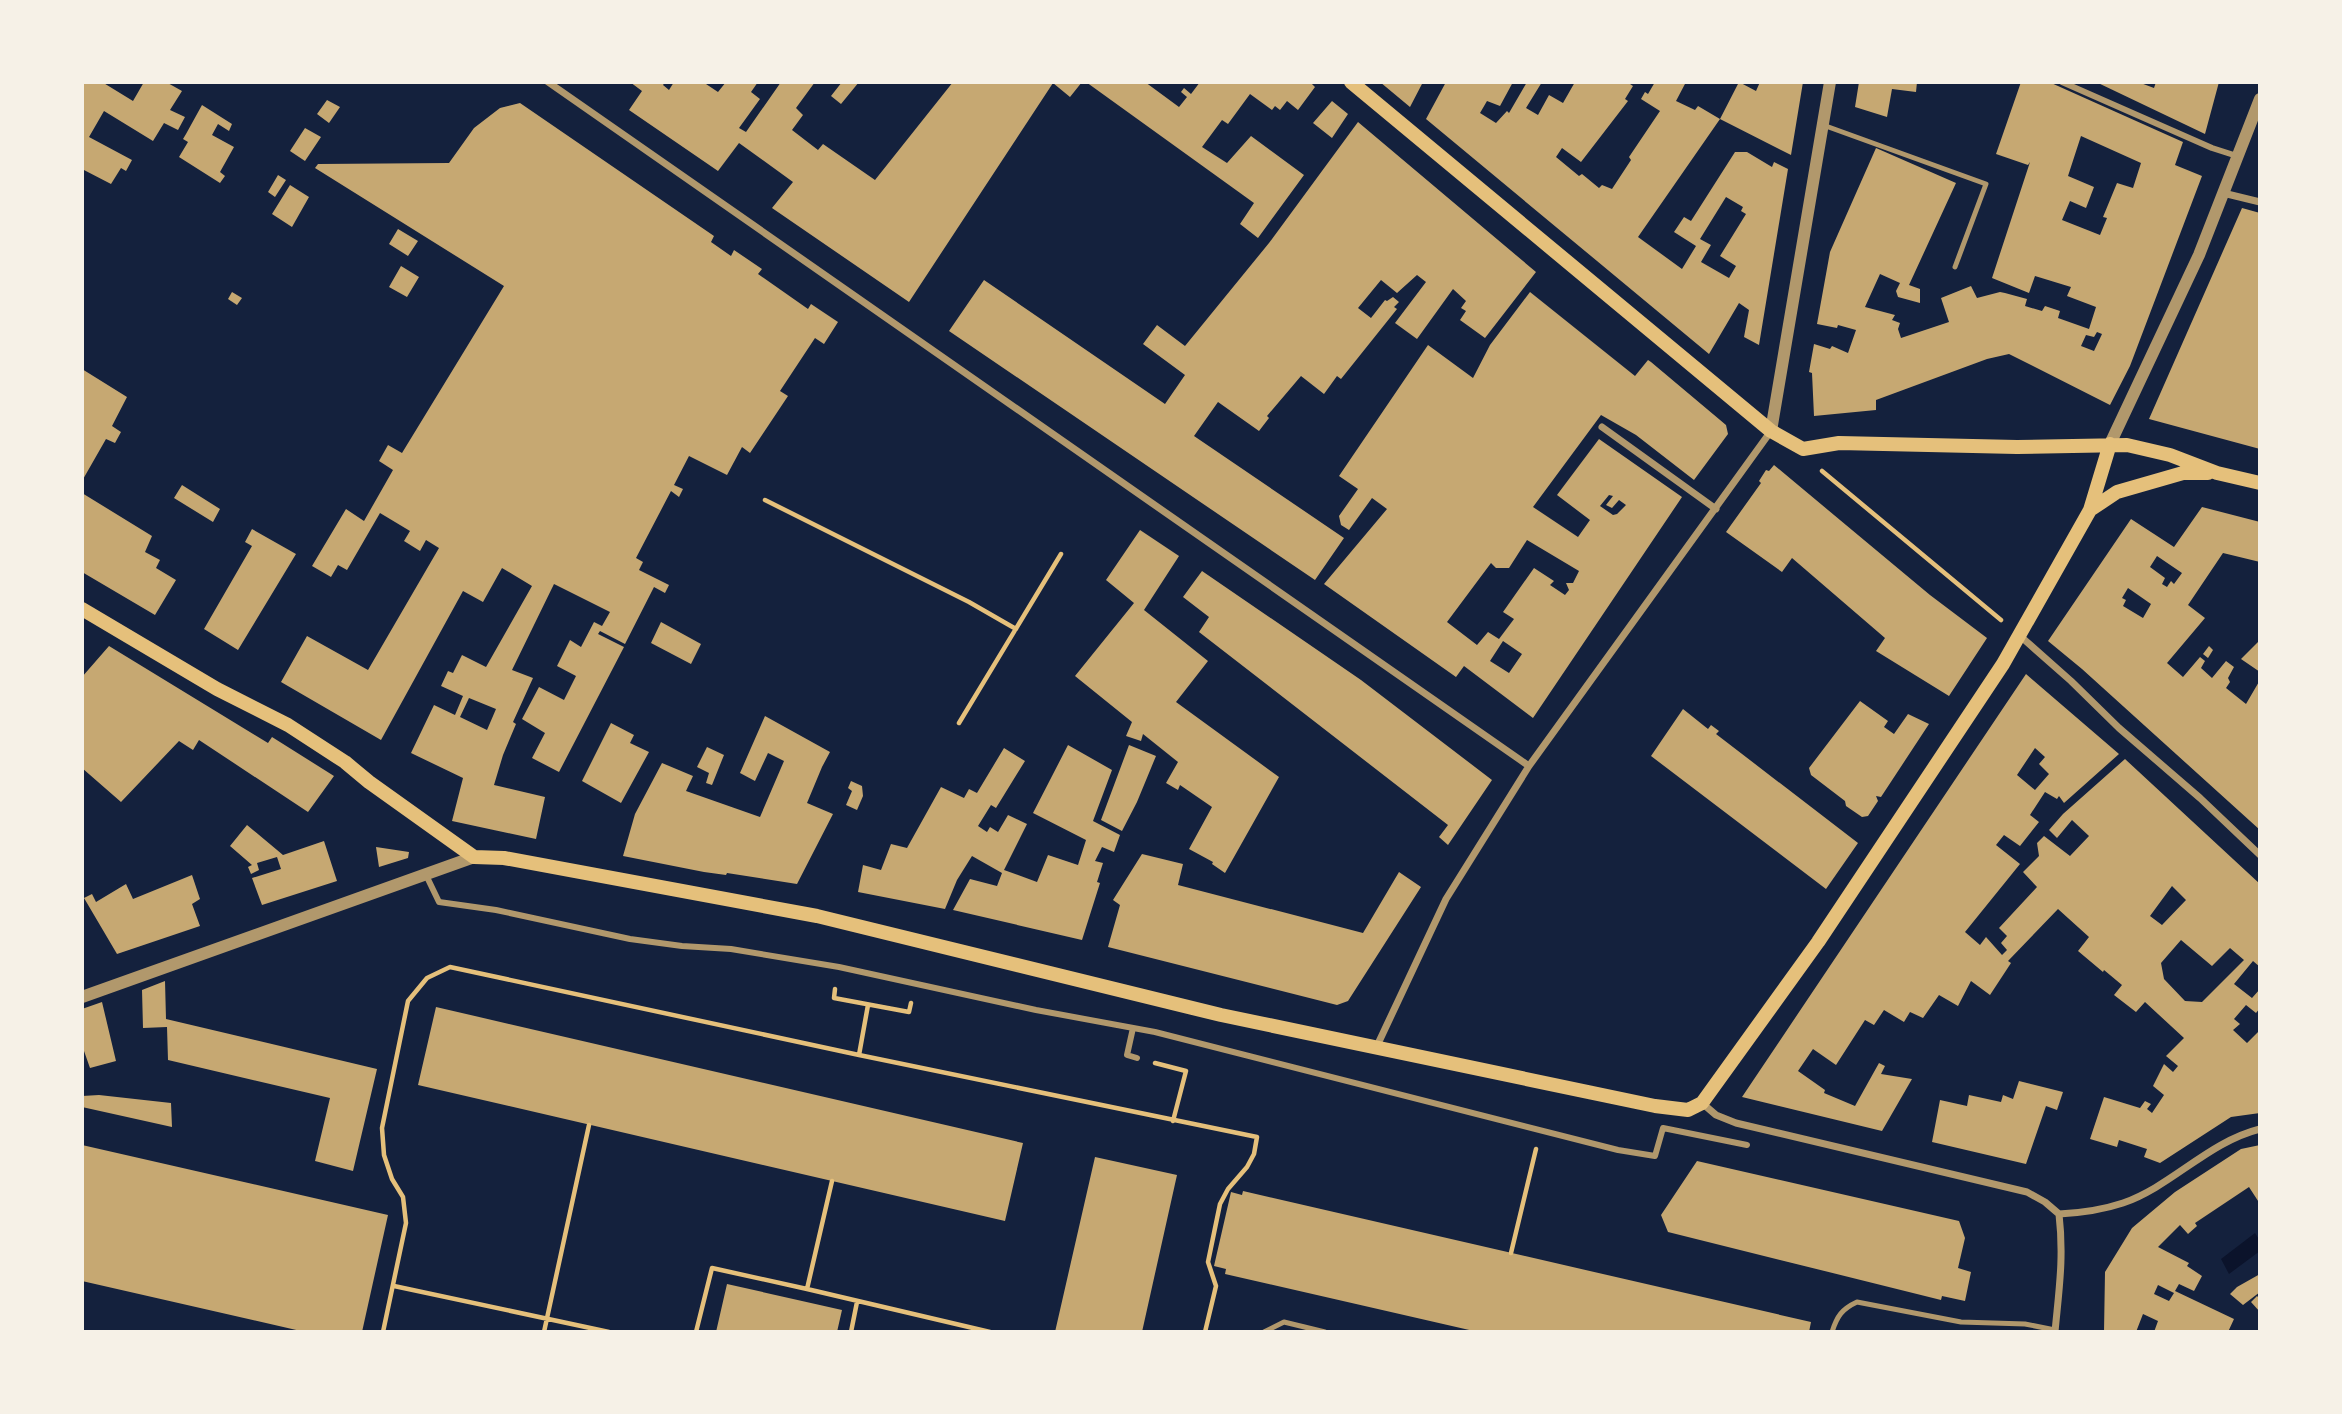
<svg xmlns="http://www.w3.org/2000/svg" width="2342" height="1414" viewBox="0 0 2342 1414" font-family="Rubik,sans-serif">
  <rect width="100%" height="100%" fill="#14213d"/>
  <!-- water -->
  <path fill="#0b132b" d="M2255,1233l5,8v10l-31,23 -8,-15z"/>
  <!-- building -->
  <path fill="#c6a872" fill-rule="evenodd" d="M82,82h20l31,19 11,-19h22l16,9 -12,19 15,7 -7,13 -14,-7 -11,18 -49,-30 -15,26 43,23 -6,11 -5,-3 -10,16 -29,-15z
    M630,82h35l-2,3 6,5 5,-8h29l15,10 8,-10h32l-7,10 9,7 -21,29 7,4 35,-50h34l-19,26 7,7 -11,15 26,20 5,-6 52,36 78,-98h129l-12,15 -17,-14 -144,219 -137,-94 21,-26 -54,-39 -21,28 -89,-61 13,-19z
    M842,82h17l-18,22 -10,-8z
    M1086,82h59l34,25 8,-10 -6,-5 3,-4 7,6 9,-12h110l5,5 -17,23 -11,-9 -7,9 -5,-4 -3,4 -22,-16 -22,30 -6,-4 -20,27 25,16 24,-27 53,39 -46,63 -18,-14 14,-21z
    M1380,82h43l-13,25z
    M1446,82h67l-13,24 -13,-5 -7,12 16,10 11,-12 2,2 18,-31h15l-16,26 12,7 11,-20 14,8 12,-21h52l6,4 -8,13 3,2 -47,61 -19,-14 -6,9 23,19 3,-2 17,14 3,-3 10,4 19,-29 -2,-3 31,-46 -19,-12 4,-7 3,2 7,-12h31l-10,19 19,9 3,-4 22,13 19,-37 17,9 4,-9h43l-12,73 -71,-36 -82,118 44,32 14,-23 -22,-14 10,-15 7,4 44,-69h12l25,15 2,-5 14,7 -29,176 -15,-8 5,-27 -10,-7 -30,51 -283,-235zM1726,197l17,10 -2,4 5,3 -26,42 16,10 -7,12 -28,-16 10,-17 -11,-6z
    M1859,82h58l-1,10 -24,-3 -5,28 -32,-10z
    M2021,82h28l134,60 -8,23 27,11 -72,190 -20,39 -101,-51 -22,5 -111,41v10l-62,6 -2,-43 -3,-1 5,-28 16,5 2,-3 16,7 8,-23 -18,-5 -1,3 -20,-4 13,-72 46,-104 80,35 -47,102 11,4v14l-22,-6 -2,-6 4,-8 -20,-9 -15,33 30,8 -3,5 8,3 -2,6 3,9 48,-16 -8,-24 30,-12 6,12 23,-6 5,1 22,6 -2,7 17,5 3,-5 15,5 -2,7 31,11 7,-22 -29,-11 4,-9 -36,-11 -6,17 -37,-15 38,-116 -2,3 -32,-11zM2081,136l60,27 -8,25 -16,-5 -14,34 4,1 -7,17 -38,-15 8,-19 16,7 8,-21 -26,-11zM2097,332l5,2 -8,17 -13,-5 5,-11 8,2z
    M2096,82h42l16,6 2,-6h63l-14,52z
    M327,100l13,7 -11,16 -12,-9z
    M1332,101l16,13 -16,24 -19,-15z
    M520,103l194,133 -3,6 20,14 3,-6 28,19 -4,5 50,35 3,-5 27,18 -14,22 -9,-6 -35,53 8,5 -38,57 -8,-6 -15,28 -38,-19 -15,29 9,4 -4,8 -8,-6 -35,67 7,4 -4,8 30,15 -4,8 -11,-6 -29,57 -25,-13 -2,3 26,13 -65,125 -27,-14 13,-25 -23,-14 17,-32 25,13 12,-24 -19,-10 13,-26 11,7 13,-25 8,4 8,-14 -56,-28 -42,86 21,8 -20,44 3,2 -13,31 -9,30 51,12 -9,42 -84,-18 11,-43 -52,-25 23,-48 21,10 8,-19 -22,-10 7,-15 5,2 9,-18 24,12 46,-81 -30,-18 -19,34 -20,-11 -82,149 -100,-58 26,-46 61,34 71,-122 -13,-8 -6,11 -16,-10 6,-10 -30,-18 -33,57 -9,-5 -7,12 -19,-11 34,-57 18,12 29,-51 -14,-9 9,-16 14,8 102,-167 -189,-118 3,-4 131,-1 25,-35 26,-20zM469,698l27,11 -9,21 -27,-13z
    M202,105l30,19 -3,7 -11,-7 -6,11 22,12 -14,25 5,4 -5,7 -41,-26 9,-15 -5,-3 3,-5z
    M1358,122l178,150 -51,66 -25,-18 6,-9 -5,-3 5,-7 -13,-12 -36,50 -22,-16 31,-41 -9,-7 -20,18 -16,-13 -23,28 13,10 14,-18 2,1 6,-4 6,5 -5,5 3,2 -56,70 -4,-3 -13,18 -23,-18 -34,40 2,2 -10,13 -41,-29 -24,34 150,102 -29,42 -366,-249 35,-51 181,124 20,-29 -42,-31 14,-19 28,21 84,-103z
    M305,128l16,9 -16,24 -15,-10z
    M278,175l8,5 -11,17 -7,-5z
    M290,185l19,12 -17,30 -20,-13z
    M2242,208l18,5v236l-111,-30z
    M398,229l20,12 -10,15 -19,-12z
    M401,266l18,11 -12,20 -18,-10z
    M232,292l10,6 -5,7 -9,-6z
    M1530,292l105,84 13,-16 3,2 75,63 2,9 -34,46 -58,-45 -35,-20 -68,92 45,30 12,-17 -33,-25 42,-56 83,58 -149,221 -69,-52 -8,11 -132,-93 63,-75 -15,-11 -23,32 -8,-5 -2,-9 19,-27 -19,-13 89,-131 45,33 17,-33zM1609,495l4,1 -7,9 6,3 7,-8 7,5 -9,9 -4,1 -13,-9zM1527,540l52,31 -6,12h-7l3,7 -4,5 -15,-10 4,-4 -20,-13 -31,44 11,7 -15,20 -11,-7 -11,13 -30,-23 44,-59 5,5h13zM1503,641l19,13 -13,19 -19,-12z
    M82,369l45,28 -15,29 9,6 -6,11 -9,-4 -24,42z
    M1774,465l156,130 57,43 -38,58 -73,-45 9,-13 -93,-80 -10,14 -56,-40 35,-49 -2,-2 7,-11 3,1z
    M182,485l38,24 -7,13 -39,-24z
    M82,493l70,43 -7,16 15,8 -4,8 20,12 -21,35 -73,-43z
    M2202,507l58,15v40l-37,-9 -35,52 17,13 -38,45 16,14 17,-20 5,4 -4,7 11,10 14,-17 8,6 -6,11 2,4 -4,6 20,16 14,-24v150l-178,-161 -34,-28 83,-122 43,28zM2157,556l25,17 -8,11 -3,-3 -4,6 -5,-3 3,-6 -15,-11zM2128,588l23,16 -8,14 -20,-12 3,-6 -4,-2z
    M252,529l44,25 -58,96 -34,-21 48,-83 -7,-4z
    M1140,530l39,26 -35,54 64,51 -32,41 103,75 -54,96 -13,-9 1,-2 -24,-13 23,-42 -32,-22 -2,5 -12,-7 12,-21 -35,-28 -2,7 -15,-5 6,-14 -57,-46 59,-73 -28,-23z
    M1202,571l159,109 131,100 -44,65 -9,-8 9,-12 -249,-193 10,-15 -26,-20z
    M661,622l40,22 -10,20 -40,-21z
    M2260,640l-1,10 1,22 -19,-13z
    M109,646l159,97 4,-6 62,39 -26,36 -109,-72 -6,10 -14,-9 -58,61 -39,-34v-91z
    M2209,646l4,4 -5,8 -5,-4z
    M2026,674l93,80 -55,49 -5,-7 -2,3 -12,-7 -15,23 9,7 -19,24 -16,-11 -8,10 24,19 -55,68 15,13 6,-8 16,18 5,-5 -6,-7 6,-7 -8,-8 38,-41 -14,-15 16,-16 -2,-13 7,-7 26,20 19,-20 -17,-16 -15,18 -8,-8 14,-16 62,-55 135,125v83l-7,-6 -19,23 18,14 8,-9v19l-4,5 -10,-8 -12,14 6,5 -7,6 14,13 13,-13v83l-29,4 -71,46 -16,-6 3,-8 -28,-9 -2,7 -27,-8 14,-42 36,11 5,-7 6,3 -4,5 5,4 12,-18 -11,-9 11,-22 9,8 5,-6 -12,-10 18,-18 -39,-36 -9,10 -22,-17 8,-10 -18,-15 -1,2 -25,-21 11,-14 -31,-28 -50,52 3,2 -21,32 -19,-14 -13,25 -19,-11 -16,23 -13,-6 -6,10 -20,-12 -10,15 -9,-5 -29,45 -23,-16 -15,22 27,19 -1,3 31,13 24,-43 6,3 -4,8 31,5 -30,52 -140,-34zM2035,748l10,9 -6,7 10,10 -14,16 -18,-15zM2172,886l14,14 -24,25 -12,-9zM2181,940l31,26 18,-18 14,12 -42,42 -17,-1 -21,-22 -3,-16z
    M1860,701l28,20 -4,6 10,7 14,-20 21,10 -48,73 -5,-1 2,5 -10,15 -6,1 -16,-11 -1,-5 -34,-26 -2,-7z
    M1683,709l25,20 3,-4 8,6 -3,3 142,109 -32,46 -175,-133z
    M765,716l65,36 -8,15 -15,36 26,11 -36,70 -70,-11 -1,2 -22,-3 -81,-16 12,-42 27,-51 31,13 -7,15 74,26 24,-56 -16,-8 -13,28 -15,-8z
    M611,723l23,12 -4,8 19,9 -28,51 -39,-22z
    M1068,745l44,25 -19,51 27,14 -6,17 -12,-5 -7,14 8,2 -6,19 3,1 -18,57 -129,-30 17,-31 27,7 5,-13 -30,-17 -15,24 -12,29 -87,-17 5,-27 18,5 10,-26 16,4 34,-61 23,11 5,-9 8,4 27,-45 21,13 -29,47 -5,-3 -13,21 9,6 3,-5 8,5 10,-17 19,9 -23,46 33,12 11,-27 30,10 8,-25 -53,-27z
    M1129,745l27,11 -19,46 -15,29 -21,-11z
    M707,747l17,8 -12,30 -6,-2 3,-10 -12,-6z
    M851,781l11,5 1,10 -6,14 -11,-5 6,-14 -4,-3z
    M247,825l36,30 41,-14 13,40 -75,24 -10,-27 29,-9 -4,-12 -20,6 2,7 -8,4 -3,-7 4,-2 -22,-19z
    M376,847l33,5 -1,6 -29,9z
    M1142,854l41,10 -5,21 185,48 36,-61 22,15 -73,114 -11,4 -229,-58 12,-42 -7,-5z
    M192,875l8,24 -8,5 8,22 -83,28 -33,-56 8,-4 4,8 30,-18 7,15z
    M165,981l1,38 211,50 -24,102 -38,-10 15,-63 -162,-38 -1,-33 -24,1 -1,-38z
    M102,1002l14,59 -26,7 -6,-17h-2v-42z
    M436,1007l587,136 -18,78 -587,-136z
    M2019,1081l44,11 -6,18 -11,-4 -20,58 -94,-22 8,-42 27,6 2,-11 32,7 2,-7 10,4z
    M99,1095l72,8 1,24 -90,-20v-11z
    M82,1145l306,70 -26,117h-57l-223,-51z
    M2260,1145v59l-11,-17 -54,36 2,3 -9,8 -8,-9 -22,22 31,16 -2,3 15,10 -8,15 -15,-7 -4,7 59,28 -6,13h-74l4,-11 -15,-7 -7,18h-32l1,-60 27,-44 43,-36 66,-43zM2158,1285l16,8 -5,8 -15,-7z
    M1095,1157l82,18 -35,157h-87z
    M1697,1161l262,60 6,17 -7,30 13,4 -6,29 -23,-5 -1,4 -273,-68 -7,-17z
    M1243,1191l568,131 -2,10h-331l-253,-58 1,-5 -12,-3 17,-74 11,3z
    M2260,1274v18l-17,13 -13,-11 7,-7z
    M727,1284l115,26 -5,22h-121z
    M2257,1296l3,3v13l-9,-10z"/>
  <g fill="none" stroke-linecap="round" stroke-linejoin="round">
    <!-- path -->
    <path stroke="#e5c07b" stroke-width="4.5" d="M1822,471l179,149
      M765,500l204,102 47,27
      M959,723l102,-169
      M835,989l-1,9 75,14 2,-9
      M859,1055l9,-50
      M1155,1063l31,8 -13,50
      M1511,1253l25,-104
      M394,1286l215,46
      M807,1289l183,43
      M383,1332l23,-109 -3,-26 -11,-18 -8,-24 -2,-27 26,-127 19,-23 23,-11 409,88 398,82 -3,17 -7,13 -19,22 -8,15 -12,58 8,24 -11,46
      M544,1332l45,-207
      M696,1332l16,-64 95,21 25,-108
      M851,1332l6,-30"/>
    <!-- service -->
    <path stroke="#b1986c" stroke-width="5" d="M1823,125l163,59 -31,83
      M1264,1332l20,-10 41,10
      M1832,1332c5,-16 10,-23 25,-30l104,20 64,2 30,6"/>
    <!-- pedestrian -->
    <path stroke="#b1986c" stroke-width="6" d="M2062,82l150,66 25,8
      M426,875l13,27 57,8 134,29 52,7 49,3 108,18 197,43 119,22 463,118 37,6 8,-28 84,17
      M1133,1028l-6,27 10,3"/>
    <!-- minor -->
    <path stroke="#b1986c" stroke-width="7" d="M548,82l981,684
      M2223,193l37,9
      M1602,427l114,82
      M2019,635l52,46 48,47 81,70 60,57
      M1376,1048l70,-149 83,-133 242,-335
      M1702,1103l14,12 20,8 291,69 18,10 14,12
      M2059,1214c21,-1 43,-4 64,-11 49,-17 85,-61 137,-74
      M2055,1332c4,-43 9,-74 4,-118"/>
    <!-- tertiary -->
    <path stroke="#b1986c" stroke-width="12" d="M1771,431l59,-349
      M2110,444l89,-189 61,-156
      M82,997l392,-140"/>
    <!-- secondary -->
    <path stroke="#e5c07b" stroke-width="14" d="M1351,82l420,349 32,18 36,-6 178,4 110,-2 43,10 47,18 43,10
      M2090,510l27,-18 66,-19h25
      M82,609l135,80 71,36 57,37 24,20 105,75 30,1 313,58 404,99 434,91 33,4 14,-7 116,-161 185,-278 87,-154 20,-66"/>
  </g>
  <!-- border -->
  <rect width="2342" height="1414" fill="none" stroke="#f6f1e7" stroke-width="168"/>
</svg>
